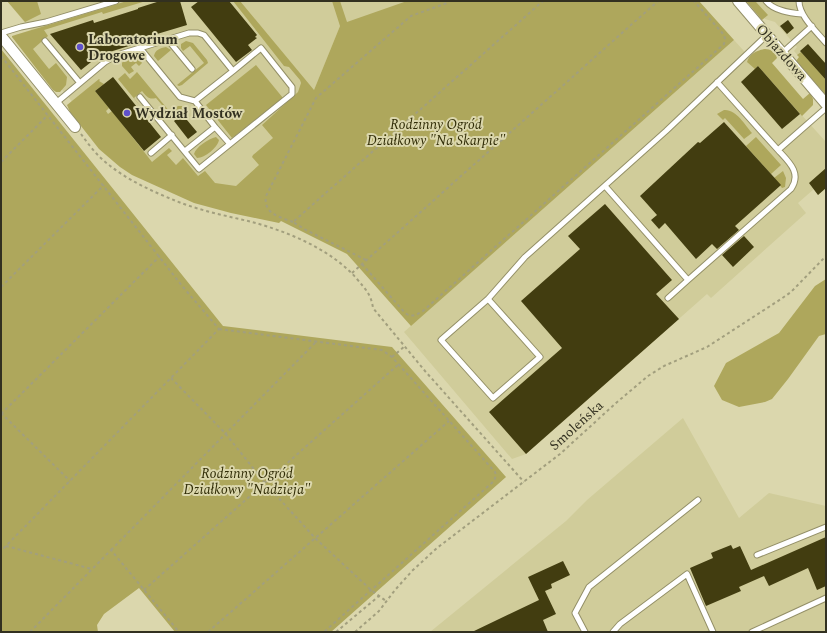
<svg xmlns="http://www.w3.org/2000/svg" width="827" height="633" viewBox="0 0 827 633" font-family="Spectral,serif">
  <rect width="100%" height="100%" fill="#dbd7ad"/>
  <!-- built -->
  <path fill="#d0cc9a" d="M7,1h426l-93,25 -26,64 -74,104 -81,-24 -71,-50 -73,-85 16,-5z
    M749,1h77v87l-32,-37 3,-4 -22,-25 -10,-3z
    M734,40l92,102v46l-8,7 -4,-6 -16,14 8,10 -95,85 -4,-4 -181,160 -14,5 -108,-127z
    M683,418l56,100 30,-25 57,13v126h-396l136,-111 21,-21z"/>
  <!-- green -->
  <path fill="#aea75c" d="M7,1h30l4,13 -16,8z
    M127,1h19l-43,13 -1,-2 -58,18 4,6 -15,13 16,20 7,-6 11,14 -1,8 -6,7h-4l-3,-2 -41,-53v-1z
    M233,1h7l74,89 26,-64 -8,-25h8l7,21 60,-21h292l35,39 -323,286 -64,-72 -66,-33 -2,2 -48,-10 -37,-10 -62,-28 -12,-8 -21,-18 -29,-37 -3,-7 32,-26 1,1 -1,1 5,3 -9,7 14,17 -3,3 2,3 4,-3 40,51 17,-14 3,3 -5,4 9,10 7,-7 15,18 7,-5 10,12 21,3 23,-21 -7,-8 1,-2 20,-17 -11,-13 36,-33 3,-9 -1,-3 -11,-13 -5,-1z
    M746,1h11l-1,1 12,13 -6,5z
    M186,41l7,2 14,17 1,3 -26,22 -3,1 -2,-1 27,-22 -14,-17 -7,5 -2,-3v-4z
    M166,47l5,3 -13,11 -4,-5c1,-6 6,-8 12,-9z
    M1,49l222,277 169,21 114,130 -175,155h-156l-36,-44 -35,26 -7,11 1,7h-97z
    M765,49c5,0 11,3 12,9l-5,5 31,36 7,-6 3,6v6l-11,11 -44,-50 -3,3 -8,-7c2,-8 10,-12 18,-13z
    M801,52l25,28v15l-30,-34 3,-4 -2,-2z
    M134,57l5,2 3,4 -3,3 -3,-3 -5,4 3,4 -5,3 -7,-8v-3l2,-3z
    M256,65l27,33 -51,40 -26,-33z
    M137,72l33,40 8,-6h4l2,4 -11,8 -17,-20c-7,2 -9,-1 -14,-7l-8,7 7,9 -23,-28 7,-6 5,6z
    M724,110c12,-1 21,15 28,23l-8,6 -19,-21 -2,2 -6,-6z
    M216,137l3,3c-1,7 -14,18 -22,18l-3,-4c2,-7 14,-15 22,-17z
    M756,137l25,28 -10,9 -25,-28z
    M783,171l3,7 -1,9 -3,1 -8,-10z
    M826,279v55l-7,2 -31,43 -16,20 -7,3 -26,5 -17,-7 -8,-14 12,-23 53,-30 36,-47z"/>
  <!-- building -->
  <path fill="#423d10" d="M160,1h20l7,24 -40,12 1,3 -48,15 -19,15 -31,-36 43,-14 1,3 44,-14v-1z
    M199,1h30l28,34 -2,2 2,1 -9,7 4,5 -16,12 -45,-55z
    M788,20l6,8 -7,6 -7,-8z
    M808,44l18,20v16l-26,-29z
    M758,66l42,48 -18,15 -41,-47z
    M113,77l48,60 -17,14 -49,-60z
    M182,114l15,18 -9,7 -14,-18z
    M724,122l57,63 -46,41 4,4 -22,19 -5,-5 -16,15 -31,-36 -6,6 -8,-9 6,-5 -17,-19 58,-54 2,1z
    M826,168v20l-8,7 -9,-12z
    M605,204l67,76 -16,14 23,25 -153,135 -37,-42 73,-64 -41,-47 59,-52 -12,-13z
    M744,236l10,11 -21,20 -11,-12z
    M826,537v49l-9,4 -9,-22 -39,18 -5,-10 -25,11 2,4 -35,15 -16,-38 23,-10 -2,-5 20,-8 2,4 7,-3 11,24z
    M563,561l7,14 -19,9 1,4 -7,3 11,23 -13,6 5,12h-76l67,-32 -11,-23z"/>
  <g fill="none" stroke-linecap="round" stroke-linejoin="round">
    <!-- service casing -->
    <g stroke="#938f67" stroke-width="7">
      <path id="service" d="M766,1c8,10 24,12 36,13
        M799,1c0,15 18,31 27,42
        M1,33l20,-6 25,-5 70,-21
        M168,40l24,29
        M45,41l35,42
        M782,53l30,-27
        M717,82l61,68 48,-42
        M140,97l59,72 93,-75v-7l-31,-39 -28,23
        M195,101l20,26
        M56,103l49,-41 12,-7 72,-22h9l6,2 29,36 -38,30 -15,-4 -40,-49
        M185,151l30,-24 15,17
        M151,153l21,-18
        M605,186l83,94 103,-91c11,-16 -2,-27 -13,-39
        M668,298l20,-18
        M488,299l52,58 -47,41 -52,-58 47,-41 37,-42 141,-126 101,-96
        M757,555l69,-28
        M585,632l-10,-19 14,-26 109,-87
        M613,632l7,-8 67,-50 26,58
        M752,632l74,-34"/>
    </g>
    <!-- minor casing -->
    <g stroke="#938f67" stroke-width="12">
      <path id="minor" d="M738,1l88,103
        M1,36l74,91"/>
    </g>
    <!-- path -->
    <path stroke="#a29f7e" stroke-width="2" stroke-dasharray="3 3" stroke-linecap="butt" d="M1,56l182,231 36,42 -218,222
      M81,134c8,11 17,23 28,31 20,16 45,27 67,36 25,10 51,15 76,21 37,10 80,28 105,57 9,11 14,15 16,29l52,63 99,111
      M1,162l47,-47
      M293,222c-13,-5 -30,-8 -27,-26l50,-98 95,-82 36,-13
      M366,260l-60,-30 -13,-8 250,-221
      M362,264l43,49c7,5 11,2 18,-2l301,-267 1,-5 -1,-4 -30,-34
      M352,273l306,-272
      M1,287l103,-102
      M219,329l163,21 10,7 103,115 1,3 -2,6 -170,151
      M392,357l13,-11
      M171,378l54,55 40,50 50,55 56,52 15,11
      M1,413l69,68
      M1,414l159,-158
      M6,546l86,23
      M111,550l205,-208
      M144,590l255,-226
      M30,632l81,-82 68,82
      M208,632l241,-211
      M336,632l43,-36
      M355,632l24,-21 16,-21 17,-19 25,-23 123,-94 56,-51 32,-27 16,-10 43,-19 74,-48 10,-7 35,-36"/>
    <!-- service -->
    <use href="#service" stroke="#fff" stroke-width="5"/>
    <!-- minor -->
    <use href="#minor" stroke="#fff" stroke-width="10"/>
  </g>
  <!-- markers -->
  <g fill="#5f51ca" stroke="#dbd7ad" stroke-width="1.5">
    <circle cx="80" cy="47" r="4"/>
    <circle cx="127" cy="113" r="4"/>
  </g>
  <g text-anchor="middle" stroke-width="4" stroke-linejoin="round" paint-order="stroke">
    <!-- poi labels -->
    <g font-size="14" font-weight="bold" fill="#323020" stroke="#dbd7ad" text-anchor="start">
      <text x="88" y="44">Laboratorium<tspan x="88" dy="16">Drogowe</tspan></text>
      <text x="135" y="118">Wydział Mostów</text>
    </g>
    <!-- street labels -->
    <g font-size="14" fill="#323020" stroke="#dbd7ad">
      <text transform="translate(782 52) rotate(49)" y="5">Objazdowa</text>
      <text transform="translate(576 425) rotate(-42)" y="5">Smoleńska</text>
    </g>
    <!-- park labels -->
    <g font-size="14" font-style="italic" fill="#312d07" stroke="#dbd7ad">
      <text x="436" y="129">Rodzinny Ogród<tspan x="436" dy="16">Działkowy "Na Skarpie"</tspan></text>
      <text x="247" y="478">Rodzinny Ogród<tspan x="247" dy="16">Działkowy "Nadzieja"</tspan></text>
    </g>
  </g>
  <!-- border -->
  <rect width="827" height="633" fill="none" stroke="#323020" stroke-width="4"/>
</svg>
